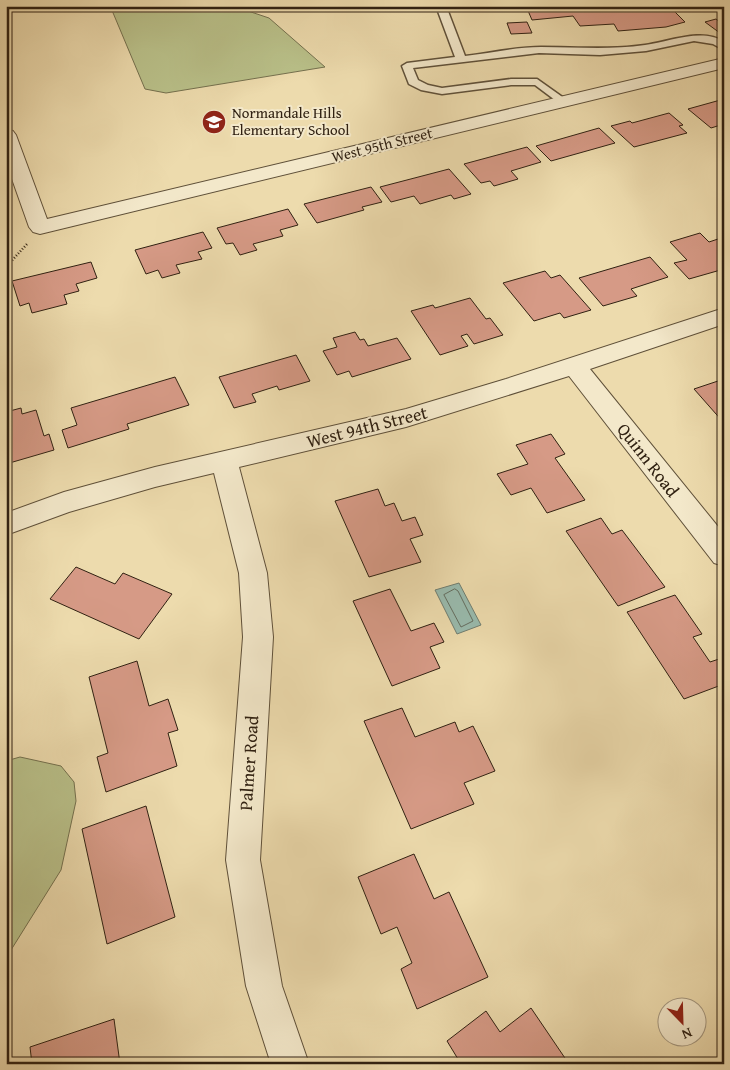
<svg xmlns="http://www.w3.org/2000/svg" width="730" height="1070" viewBox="0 0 730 1070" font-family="'Gentium Book Plus',serif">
  <rect width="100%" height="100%" fill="#eddbad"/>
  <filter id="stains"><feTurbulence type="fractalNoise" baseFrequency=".004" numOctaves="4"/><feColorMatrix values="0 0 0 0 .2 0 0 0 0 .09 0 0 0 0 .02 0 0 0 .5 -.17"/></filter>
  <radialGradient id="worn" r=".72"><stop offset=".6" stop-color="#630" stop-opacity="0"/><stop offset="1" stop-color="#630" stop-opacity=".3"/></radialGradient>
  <!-- green -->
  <path fill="#b9c089" stroke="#74704e" d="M126,6h107l36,12 56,49 -159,26 -21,-4 -34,-81z
    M20,757l41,9 13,16 2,19 -15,69 -55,88v-197z"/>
  <!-- water -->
  <path fill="#99bbae" stroke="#6f7d70" d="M459,583l22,42 -24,9 -22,-44z"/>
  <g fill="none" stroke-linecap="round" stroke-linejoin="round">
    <!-- shore -->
    <path stroke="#646e60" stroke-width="1" d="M455,589l3,2 15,30 -12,6 -17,-32z"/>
  </g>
  <!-- building -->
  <path fill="#d69a86" stroke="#302112" d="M526,6h143l16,16 -19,5 -48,4 -4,-7 -34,2 -7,-10 -41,4z
    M716,19l8,6v11l-19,-14z
    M527,22l5,11 -21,1 -4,-11z
    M724,99v25l-13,4 -23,-19z
    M669,113l14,12 -4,1 8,7 -53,14 -23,-21 19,-5 2,2z
    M599,128l16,15 -64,18 -15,-15z
    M527,147l14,15 -30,9 7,8 -24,7 -4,-5 -9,2 -17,-19z
    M449,169l22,25 -17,5 -3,-4 -31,9 -6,-8 -23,6 -11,-15z
    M371,187l11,15 -20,5 2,3 -47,13 -13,-19z
    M288,209l10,16 -18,5 3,6 -30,8 4,6 -17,5 -7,-12 -7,1 -9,-16z
    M203,232l9,16 -14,4 4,7 -26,6 4,8 -18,5 -4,-8 -12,4 -11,-24z
    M700,233l9,9 15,-5v32l-35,10 -15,-16 13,-3 -17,-18z
    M650,257l18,20 -37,12 6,7 -34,10 -24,-28z
    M91,262l6,16 -21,6 3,7 -15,4 3,9 -35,9 -3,-10 -9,3 -8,-25z
    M545,271l6,7 9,-3 31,35 -27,8 -4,-5 -26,8 -31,-38z
    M470,298l16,21 4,-1 13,17 -29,9 -7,-10 -6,2 7,10 -28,9 -29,-44 22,-6 2,3z
    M355,332l5,8 4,-1 4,7 29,-8 14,21 -59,18 -3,-6 -12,4 -14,-24 14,-4 -4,-9z
    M296,355l14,26 -31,9 -2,-4 -25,8 4,8 -22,6 -15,-31z
    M175,377l14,28 -62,19 2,5 -61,19 -6,-18 15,-5 -6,-17z
    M724,379v44l-30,-34z
    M21,408l1,6 14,-4 8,26 5,-2 5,16 -48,14v-52z
    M551,434l14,20 -10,4 30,42 -38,13 -16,-25 -20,7 -14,-21 31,-10 -12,-19z
    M378,489l7,17 9,-3 8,18 13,-4 8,18 -13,4 11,23 -52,15 -34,-76z
    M601,518l11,16 10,-4 43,57 -47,19 -52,-75z
    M76,567l39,17 8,-11 49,21 -33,45 -89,-40z
    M390,589l21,42 23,-8 10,19 -14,5 10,21 -48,18 -39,-85z
    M675,595l27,39 -9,3 17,25 9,-3 5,7v18l-40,15 -57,-87z
    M137,661l12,45 19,-7 10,31 -10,3 9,33 -71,26 -9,-35 11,-4 -19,-76z
    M402,708l13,29 40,-15 4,10 14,-6 22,45 -31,12 10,21 -63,25 -47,-108z
    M146,806l29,111 -68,27 -25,-115z
    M414,854l20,45 15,-7 39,85 -71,32 -16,-40 11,-6 -15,-36 -16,7 -23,-57z
    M531,1008l38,56h-108l-14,-23 39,-30 14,21z
    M114,1019l6,45h-88l-2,-17z"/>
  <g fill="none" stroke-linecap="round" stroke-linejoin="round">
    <!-- lane casing -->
    <g stroke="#5f5039" stroke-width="3">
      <path id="lane" d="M436,6h10l19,50c25,-3 51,-9 76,-9 35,0 69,3 104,-2 23,-3 58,-18 79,-3v8l-11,-6 -19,-3 -48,10 -46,4 -61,-2 -126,15 5,12 10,5 14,3 69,-9h26l31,22 -5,3 -4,-1 -24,-18h-24l-69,9 -21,-4 -12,-6 -7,-18 5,-3 48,-6z"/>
    </g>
    <!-- street casing -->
    <g stroke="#5f5039" stroke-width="2">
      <path id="street" d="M724,58v10l-684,166 -7,-2 -4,-5 -23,-65v-33l7,2 3,4 31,84z
        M724,308v16l-134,45 134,165v32l-10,-3 -145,-187 -163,51 -167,40 28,106 6,64 -13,223 22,126 27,78h-38l-25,-78 -20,-126 17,-223 -4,-64 -25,-100 -59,14 -86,25 -63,23v-22l58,-21 91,-25 251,-58 100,-30z"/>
    </g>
    <!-- path-far1 -->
    <path stroke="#302112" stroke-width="2" stroke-dasharray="0.5 2" stroke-linecap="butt" d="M717,6l7,5"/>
    <!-- path -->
    <path stroke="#302112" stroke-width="2.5" stroke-dasharray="1 2" stroke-linecap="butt" d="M6,267l21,-23"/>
    <!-- lane -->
    <use href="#lane" fill="#f3e8ca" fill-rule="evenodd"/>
    <!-- street -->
    <use href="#street" fill="#f3e8ca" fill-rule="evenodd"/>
  </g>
  <!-- icons -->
  <defs>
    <g id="school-disc" transform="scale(1.25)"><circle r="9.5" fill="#8f2418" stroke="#f3e8ca"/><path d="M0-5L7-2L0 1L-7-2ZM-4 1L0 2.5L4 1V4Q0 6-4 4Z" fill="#fff"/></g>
  </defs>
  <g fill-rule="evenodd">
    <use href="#school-disc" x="214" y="122"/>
  </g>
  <g text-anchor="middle" stroke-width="4" stroke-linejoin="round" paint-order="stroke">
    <!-- far-poi labels -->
    <g font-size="15" fill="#302112" stroke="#f3e8ca" text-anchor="start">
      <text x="232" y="118">Normandale Hills<tspan x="232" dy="17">Elementary School</tspan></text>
    </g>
    <!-- far-street labels -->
    <g font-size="15" fill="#302112" stroke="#f3e8ca">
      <text transform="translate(382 145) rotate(-14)" y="5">West 95th Street</text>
    </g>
    <!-- street labels -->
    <g font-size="18" fill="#302112" stroke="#f3e8ca">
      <text transform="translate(367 427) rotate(-14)" y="6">West 94th Street</text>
      <text transform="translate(648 460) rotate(52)" y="6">Quinn Road</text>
      <text transform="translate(249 763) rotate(-86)" y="6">Palmer Road</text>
    </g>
  </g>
  <!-- margin -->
  <rect width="730" height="1070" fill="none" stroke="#eddbad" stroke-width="25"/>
  <rect x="8" y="8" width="715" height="1055" fill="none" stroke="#302112" stroke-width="2.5"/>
  <rect x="12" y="12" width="705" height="1045" fill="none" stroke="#302112"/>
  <!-- north arrow -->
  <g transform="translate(682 1022) rotate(157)"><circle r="24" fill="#f3e8ca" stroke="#a59880"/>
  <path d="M0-4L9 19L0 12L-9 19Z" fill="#8f2418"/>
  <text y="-8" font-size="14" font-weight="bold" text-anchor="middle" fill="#302112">N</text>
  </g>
  <rect width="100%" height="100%" filter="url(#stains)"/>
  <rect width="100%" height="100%" fill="url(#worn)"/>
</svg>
